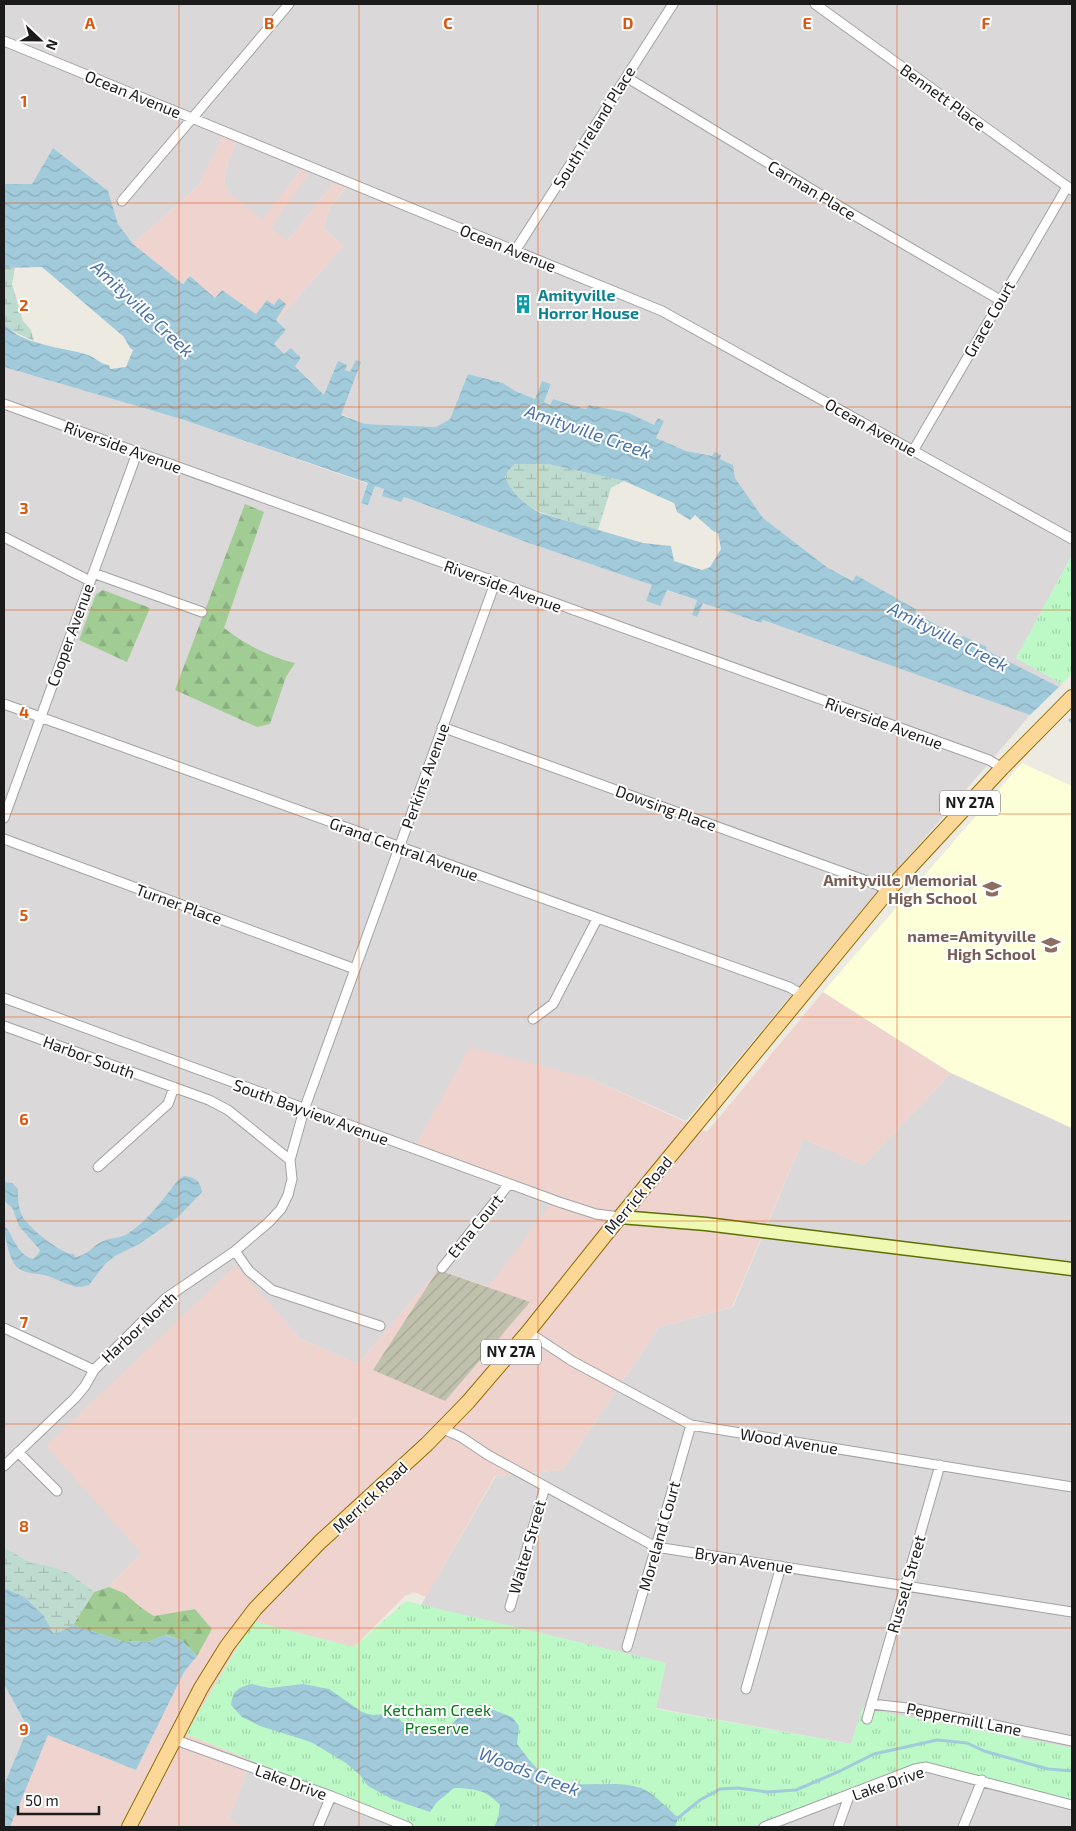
<svg xmlns="http://www.w3.org/2000/svg" width="1076" height="1831" viewBox="0 0 1076 1831" font-family="'Exo 2',sans-serif">
  <defs>
    <pattern id="construction-furrows" width="10" height="10" patternUnits="userSpaceOnUse" patternTransform="scale(1.25)"><rect width="10" height="10" fill="#c0c1ad"/><path d="M-1 1l2-2M0 10L10 0M9 11l2-2" fill="none" stroke="#a4a594"/></pattern>
    <pattern id="forest-firs" width="22" height="20" patternUnits="userSpaceOnUse" patternTransform="scale(1.25)"><rect width="22" height="20" fill="#a1cd95"/><path d="M5 1l3.5 6h-7zM16 11l3.5 6h-7z" fill="#8aaf80"/></pattern>
    <pattern id="wetland-marsh" width="20" height="14" patternUnits="userSpaceOnUse" patternTransform="scale(1.25)"><rect width="20" height="14" fill="#bedbd0"/><path d="M1 5h8M5 5V1M11 12h8M15 12V8" fill="none" stroke="#a3bbb2"/></pattern>
    <pattern id="park-tufts" width="24" height="20" patternUnits="userSpaceOnUse" patternTransform="scale(1.25)"><rect width="24" height="20" fill="#bcf9c6"/><path d="M3 7l-1-3M5 7V3M7 7l1-3M15 17l-1-3M17 17v-4M19 17l1-3" fill="none" stroke="#a1d5aa"/></pattern>
    <pattern id="water-waves" width="16" height="10" patternUnits="userSpaceOnUse" patternTransform="scale(1.25)"><rect width="16" height="10" fill="#a1cadb"/><path d="M0 5q4-4 8 0t8 0" fill="none" stroke="#8aadbb"/></pattern>
  </defs>
  <rect width="100%" height="100%" fill="#edeae1"/>
  <!-- residential -->
  <path fill="#dad8d8" d="M4,4h1068v551l-56,103 46,26 -3,3 -74,-37 2,-3 -25,-9 -47,-25 2,-3 -61,-35 -2,6 -26,-13 -65,-50 -28,-40 -2,-13 -13,-6 1,-4 -9,2 -26,-6 -30,-13 8,-17 -6,-3 -4,8 -26,-13 -39,-8 -3,4 -33,-10 -3,6 -6,-2 7,-19 -9,-3 -7,18 -20,-8 -12,-8 -35,-9 -18,45 -14,8 -71,-3 -24,-10 9,-41 -5,-3 -20,26 -30,-31 6,-7 -10,-10 -7,7 -10,-11 12,-14 -9,-9 66,-75 -20,-18 7,-21 17,-21 -11,-6 -49,61 -16,-12 30,-59 -39,50 -33,-27 -5,-11 3,-17 10,-24 -14,-6 -24,50 -66,59 -15,-20 -10,-33 -55,-43 -21,36h-28z
    M4,367l177,52 187,65 -7,19 7,2 7,-19 9,3 -2,7 21,1 123,45 127,43 -6,16 12,5 7,-16 31,10 -5,15 5,2 6,-14 58,20 2,-3 267,95 -157,183 -187,223 -94,-42 -40,124 -63,84 -51,-17 -80,94 -57,-25 -65,-73 -95,287 -32,34 -15,5 -23,-18 -20,-8 -20,-3 -27,-16z
    M951,1073l121,55v620l-210,-40 -11,36 -195,-36 10,-45 -245,-58 75,-129 67,-6 96,-143 74,-20 70,-168 61,26z
    M4,1684l24,44 -24,57z
    M251,1760l166,67h-173l-15,-8z
    M924,1762l148,40v25h-322z"/>
  <!-- commercial -->
  <path fill="#efd3cf" d="M223,135l14,5 -10,25 -3,17 5,11 33,26 40,-50 7,4 -38,55 16,13 49,-61 11,5 -17,22 -7,21 20,18 -66,75 -1,-1 4,-22 -6,7 -7,-5 -11,14 -34,-24 -7,8 -25,-22 -7,8 -50,-40 66,-59z
    M823,992l128,81 -87,92 -61,-26 -71,168 -73,20 -96,143 -68,6 -69,121 -12,-5 -9,4 -51,51 -101,-25 -67,112 65,26 -22,59 15,8h-234l37,-93 89,36 48,-98 13,-17 15,-26 -17,-20 -41,7 -11,-7 -19,-16 -15,-6 32,-34 -95,-107 190,-181 65,74 57,25 80,-94 51,17 62,-84 -140,-50 59,-106 122,32 115,53z"/>
  <!-- education -->
  <path fill="#fcffd8" d="M1022,763l50,23v342l-121,-55 -128,-81z"/>
  <!-- construction -->
  <path fill="url(#construction-furrows)" d="M438,1270l92,32 -85,99 -72,-31z"/>
  <!-- forest -->
  <path fill="url(#forest-firs)" d="M245,504l19,8 -40,116c20,16 46,29 71,35l-9,14 -16,47 -13,3 -82,-37z
    M103,590l47,18 -23,54 -48,-22 17,-46z
    M109,1587l15,6 19,16 11,7 41,-7 17,20 -15,27 -16,-16 -15,-5 -18,7 -27,-1 -48,-16 21,-33z"/>
  <!-- wetland -->
  <path fill="url(#wetland-marsh)" d="M4,268h11l-3,16 11,37 8,9 3,11 -24,-11 -6,-7z
    M515,464h33l76,17 -13,7 -13,42c-10,-2 -20,-5 -30,-9 -28,-8 -51,-15 -63,-43l3,-7z
    M4,1547l27,16 20,3 20,8 23,18 -21,33 -19,10 -10,-19 -19,-19 -21,-9z"/>
  <!-- park -->
  <path fill="url(#park-tufts)" d="M1072,555v118l-10,11 -46,-26z
    M406,1601l260,62 -10,46 195,35 11,-36 210,40v54l-148,-40 -174,65h-333l-231,-93 67,-113 101,26z"/>
  <!-- water -->
  <path fill="url(#water-waves)" fill-rule="evenodd" d="M53,148l55,43 10,33 15,20 50,40 7,-8 25,22 7,-8 34,24 11,-14 7,5 5,-7 7,6 -10,16 10,10 -12,14 10,10 7,-6 10,10 -6,8 29,29 14,-34 9,4 -2,5 5,2 6,-12 5,2 -20,53 24,9 71,3 14,-8 18,-45 35,9 12,8 20,8 7,-18 9,3 -7,18 6,3 3,-6 33,10 3,-4 40,8 25,12 4,-7 6,3 -8,17 30,13 26,5 3,-4 6,3 -1,4 13,6 2,13 28,40 65,50 25,13 3,-6 61,35 -2,3 46,25 2,-2 24,11 -1,3 73,37 -29,28 -267,-95 -2,3 -58,-20 -6,14 -5,-2 5,-15 -30,-10 -7,16 -14,-5 6,-16 -126,-43 -122,-45 -3,5 -19,-6 2,-7 -9,-3 -7,19 -7,-2 7,-20 -187,-64 -177,-52v-44c15,22 60,24 84,32 8,3 12,9 21,10l1,4 16,-2 7,-17 -3,-2 -6,-11 -82,-70 -38,1v-84h28zM515,464h33l76,17 50,22 3,9 13,8 5,-5 18,16 5,2 3,16 -11,18 -8,3 -28,-9 -3,-15 -28,-3 -103,-30c-15,-8 -29,-20 -35,-36l3,-6z
    M184,1176c10,1 17,5 18,16l-25,26 -38,26 -24,12 -10,8 -16,21c-4,1 -8,2 -12,2 -10,-2 -20,-8 -29,-11 -10,-3 -22,-2 -30,-8 -8,-5 -14,-34 -14,-43 10,11 12,29 29,34l6,-6 1,-3 -21,-24 -7,-19 -8,-6v-19l8,1 6,6c0,11 0,20 6,30 7,10 38,36 50,35l1,3c11,-1 17,-10 26,-15 10,-5 21,-3 29,-10 15,-10 27,-25 38,-39 6,-7 8,-13 16,-17z
    M4,1588l21,9 19,19 10,19 19,-10 48,16 27,1 17,-7 16,5 16,16 -13,16 -48,98 -88,-35 -38,92h-6v-42l24,-57 -24,-44z
    M251,1684l19,4 33,-4 26,5 33,23 10,3 13,-1 14,5 13,12 15,4 14,-4 13,-9 12,-13 14,-4 32,12 7,9 -2,18c8,10 16,22 26,29 30,21 66,4 98,15 12,5 28,21 37,30l-3,9h-137l-4,-2 -5,2h-35l4,-8 2,-14c-15,-16 -25,-16 -46,-17l-17,14 -7,10 -38,-13 -24,-13 -8,-11 -14,-12 -35,-21 -51,-16 -18,-9 -11,-12c2,-14 6,-17 20,-21z"/>
  <g fill="none" stroke-linecap="round" stroke-linejoin="round">
    <!-- stream -->
    <path stroke="#a1cadb" stroke-width="3" d="M1070,720l2,2
      M674,1817l4,1 22,-18 20,-11 18,-1 29,4 29,-2 44,-19 34,-17 63,-14 30,3 17,8 64,18 24,2"/>
    <!-- street casing -->
    <g stroke="#a2a2a2" stroke-width="11">
      <path id="street" d="M815,4l257,186
        M4,41l658,270 410,228
        M626,77l233,141 141,82
        M122,201l167,-197
        M515,251l158,-247
        M4,404l985,356 13,8
        M913,451l154,-264
        M4,537l86,44
        M93,573l109,39
        M4,704l785,283 14,8
        M442,727l436,158 10,6
        M4,818l133,-365
        M4,839l351,130
        M4,998l555,204 37,12 24,3
        M533,1019l20,-15 44,-85
        M4,1026l205,74 19,10 62,50
        M98,1167l70,-63 6,-17
        M235,1251l14,20 23,19 108,36
        M442,1268l67,-84
        M4,1328l90,42 72,-72 69,-47 34,-29 12,-13 7,-14 4,-16 -2,-19 14,-50 191,-527
        M528,1332l44,29 119,64 381,62
        M443,1429l18,8 27,18 168,92 416,65
        M18,1452l39,39
        M4,1466l71,-68 10,-12 9,-16
        M510,1607l35,-120
        M627,1647l64,-222
        M746,1689l35,-123
        M871,1704l46,5 155,32
        M867,1719l73,-254
        M173,1739l158,57 77,31
        M318,1827l13,-31
        M764,1827l151,-58 11,-2 146,38
        M838,1827l11,-31
        M963,1827l19,-47"/>
    </g>
    <!-- secondary casing -->
    <g stroke="#5c7005" stroke-width="15">
      <path id="secondary" d="M620,1217l86,7 366,45"/>
    </g>
    <!-- primary casing -->
    <g stroke="#926d01" stroke-width="16">
      <path id="primary" d="M129,1827l72,-139 26,-42 28,-37 65,-67 107,-98 41,-42 60,-70 79,-99 281,-342 114,-123 70,-71"/>
    </g>
    <!-- street -->
    <use href="#street" stroke="#fff" stroke-width="9"/>
    <!-- secondary -->
    <use href="#secondary" stroke="#f0f9b3" stroke-width="12"/>
    <!-- primary -->
    <use href="#primary" stroke="#fbd898" stroke-width="14"/>
  </g>
  <!-- grid -->
  <path fill="none" stroke="#de560d" stroke-width="1" stroke-opacity="0.55" d="M179,4v1823M359,4v1823M538,4v1823M717,4v1823M897,4v1823M4,203h1068M4,407h1068M4,610h1068M4,814h1068M4,1017h1068M4,1221h1068M4,1424h1068M4,1628h1068"/>
  <!-- icons -->
  <defs>
    <g id="building-bare" transform="scale(1.5)"><path d="M-4-6H4V6H1V3H-1V6H-4ZM-2.5-4.3h1.7v1.8h-1.7ZM.8-4.3h1.7v1.8H.8ZM-2.5-1h1.7V.8h-1.7ZM.8-1h1.7V.8H.8Z" fill="#0f9aa8" stroke="#fff" stroke-width="2.5" paint-order="stroke"/></g>
    <g id="school-bare" transform="scale(1.5)"><path d="M0-5L7-2L0 1L-7-2ZM-4 1L0 2.5L4 1V4Q0 6-4 4Z" fill="#8d6e63" stroke="#fff" stroke-width="2.5" paint-order="stroke"/></g>
  </defs>
  <g fill-rule="evenodd">
    <use href="#building-bare" x="523" y="304"/>
    <use href="#school-bare" x="992" y="889"/>
    <use href="#school-bare" x="1051" y="945"/>
  </g>
  <g text-anchor="middle" stroke-width="4" stroke-linejoin="round" paint-order="stroke">
    <!-- shield labels -->
    <g fill="#fff" stroke="#5f5f5f" stroke-width="1">
      <rect x="940" y="790.5" width="60" height="25" rx="4"/>
      <rect x="481" y="1339.5" width="60" height="25" rx="4"/>
    </g>
    <g font-size="15" font-weight="bold" fill="#1b1b1b">
      <text x="970" y="808">NY 27A</text>
      <text x="511" y="1357">NY 27A</text>
    </g>
    <!-- street labels -->
    <g font-size="16" fill="#1b1b1b" stroke="#fff">
      <text transform="translate(133 94) rotate(22)" y="6">Ocean Avenue</text>
      <text transform="translate(943 97) rotate(36)" y="6">Bennett Place</text>
      <text transform="translate(594 127) rotate(-58)" y="6">South Ireland Place</text>
      <text transform="translate(812 190) rotate(31)" y="6">Carman Place</text>
      <text transform="translate(508 248) rotate(22)" y="6">Ocean Avenue</text>
      <text transform="translate(989 319) rotate(-60)" y="6">Grace Court</text>
      <text transform="translate(871 427) rotate(29)" y="6">Ocean Avenue</text>
      <text transform="translate(123 447) rotate(20)" y="6">Riverside Avenue</text>
      <text transform="translate(503 586) rotate(20)" y="6">Riverside Avenue</text>
      <text transform="translate(70 635) rotate(-70)" y="6">Cooper Avenue</text>
      <text transform="translate(884 723) rotate(20)" y="6">Riverside Avenue</text>
      <text transform="translate(425 776) rotate(-70)" y="6">Perkins Avenue</text>
      <text transform="translate(666 808) rotate(20)" y="6">Dowsing Place</text>
      <text transform="translate(404 849) rotate(20)" y="6">Grand Central Avenue</text>
      <text transform="translate(179 904) rotate(20)" y="6">Turner Place</text>
      <text transform="translate(89 1057) rotate(20)" y="6">Harbor South</text>
      <text transform="translate(311 1112) rotate(20)" y="6">South Bayview Avenue</text>
      <text transform="translate(638 1195) rotate(-50)" y="6">Merrick Road</text>
      <text transform="translate(475 1226) rotate(-51)" y="6">Etna Court</text>
      <text transform="translate(139 1327) rotate(-43)" y="6">Harbor North</text>
      <text transform="translate(789 1441) rotate(9)" y="6">Wood Avenue</text>
      <text transform="translate(370 1497) rotate(-43)" y="6">Merrick Road</text>
      <text transform="translate(659 1536) rotate(-74)" y="6">Moreland Court</text>
      <text transform="translate(527 1547) rotate(-74)" y="6">Walter Street</text>
      <text transform="translate(744 1560) rotate(9)" y="6">Bryan Avenue</text>
      <text transform="translate(906 1584) rotate(-74)" y="6">Russell Street</text>
      <text transform="translate(964 1719) rotate(11)" y="6">Peppermill Lane</text>
      <text transform="translate(291 1782) rotate(20)" y="6">Lake Drive</text>
      <text transform="translate(888 1783) rotate(-19)" y="6">Lake Drive</text>
    </g>
    <!-- culture labels -->
    <g font-size="16" font-weight="bold" fill="#0d838f" stroke="#fff" text-anchor="start">
      <text x="538" y="301">Amityville<tspan x="538" dy="18">Horror House</tspan></text>
    </g>
    <!-- education labels -->
    <g font-size="16" font-weight="bold" fill="#785e54" stroke="#fff" text-anchor="end">
      <text x="977" y="886">Amityville Memorial<tspan x="977" dy="18">High School</tspan></text>
      <text x="1036" y="942">name=Amityville<tspan x="1036" dy="18">High School</tspan></text>
    </g>
    <!-- park labels -->
    <g font-size="16" fill="#0b781d" stroke="#fff">
      <text x="437" y="1716">Ketcham Creek<tspan x="437" dy="18">Preserve</tspan></text>
    </g>
    <!-- water labels -->
    <g font-size="18" font-style="italic" fill="#4972aa" stroke="#fff">
      <text transform="translate(142 309) rotate(43)" y="6">Amityville Creek</text>
      <text transform="translate(588 432) rotate(19)" y="6">Amityville Creek</text>
      <text transform="translate(948 637) rotate(27)" y="6">Amityville Creek</text>
      <text transform="translate(529 1772) rotate(21)" y="6">Woods Creek</text>
    </g>
  </g>
  <g font-size="16" text-anchor="middle" font-weight="bold" fill="#de560d" stroke="#fff" stroke-width="4" stroke-linejoin="round" paint-order="stroke">
    <text x="90" y="29">A</text>
    <text x="269" y="29">B</text>
    <text x="448" y="29">C</text>
    <text x="628" y="29">D</text>
    <text x="807" y="29">E</text>
    <text x="986" y="29">F</text>
    <text x="24" y="107">1</text>
    <text x="24" y="311">2</text>
    <text x="24" y="514">3</text>
    <text x="24" y="718">4</text>
    <text x="24" y="921">5</text>
    <text x="24" y="1125">6</text>
    <text x="24" y="1328">7</text>
    <text x="24" y="1532">8</text>
    <text x="24" y="1735">9</text>
  </g>
  <!-- border -->
  <rect width="1076" height="1831" fill="none" stroke="#1b1b1b" stroke-width="10"/>
  <!-- north arrow -->
  <g transform="translate(40 40) rotate(112)" stroke="#ffffff" stroke-width="4" paint-order="stroke">
  <path d="M0-4L9 19L0 12L-9 19Z" fill="#1b1b1b"/>
  <text y="-8" font-size="14" font-weight="bold" text-anchor="middle" fill="#1b1b1b">N</text>
  </g>
  <!-- scale -->
  <path d="M18 1806v8h81v-8" fill="none" stroke="#1b1b1b" stroke-width="2.5"/>
  <text x="25" y="1806" font-size="15" fill="#1b1b1b" stroke="#ffffff" stroke-width="4" paint-order="stroke">50 m</text>
</svg>
